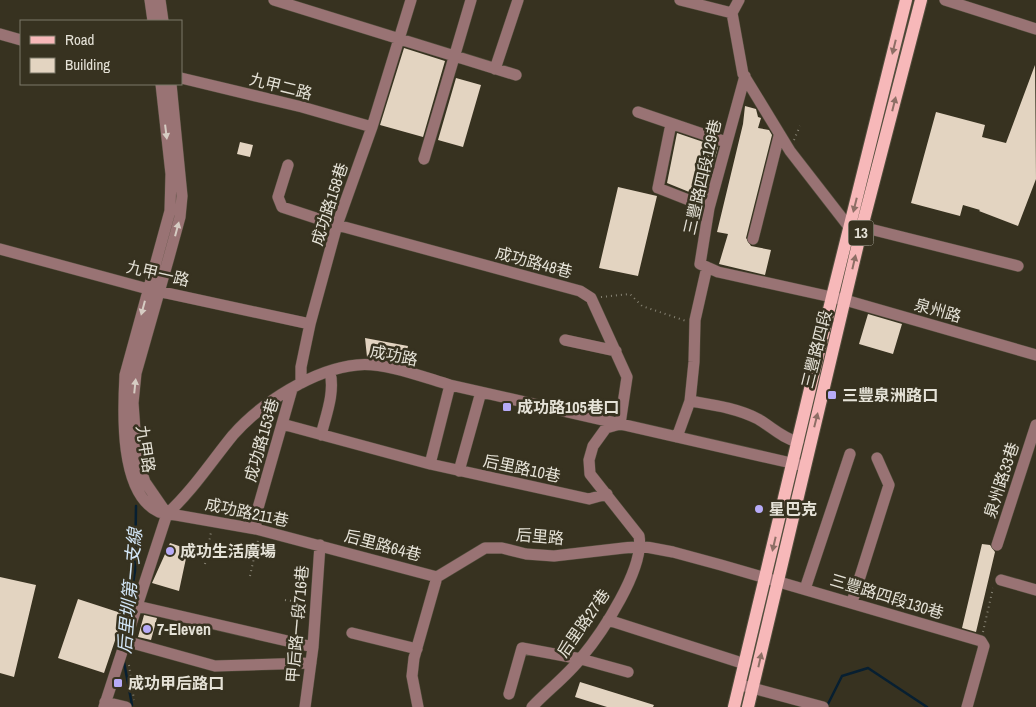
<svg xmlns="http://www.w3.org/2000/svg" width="1036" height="707" viewBox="0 0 1036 707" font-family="'Archivo Narrow','Noto Sans TC',sans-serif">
  <rect width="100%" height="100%" fill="#373220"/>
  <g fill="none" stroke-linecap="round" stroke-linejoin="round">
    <!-- stream -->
    <path stroke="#071f31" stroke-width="2.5" d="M126,624l9,-53 1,-65
      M124,662l8,43
      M827,706l15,-30 26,-8 59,39"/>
  </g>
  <!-- building -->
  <path fill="#e3d4c1" d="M404,48l41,13 -22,76 -43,-12z
    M1035,65l1,114 -18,47 -39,-15 1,-1 -17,-5 -3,11 -49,-13 25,-91 49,13 -3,12 24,6z
    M456,78l25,7 -18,62 -25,-7z
    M745,106l11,3 2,8 3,1 -3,10 11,2 3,5 -26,103 5,8 20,4 -6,25 -46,-11 9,-30 -11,-2 26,-108z
    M677,133l41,14 -14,51 -37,-15z
    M240,142l13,3 -3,12 -13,-3z
    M618,187l39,9 -19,80 -39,-8z
    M868,314l34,10 -9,30 -34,-10z
    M365,338l43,8 -3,15 -38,-4z
    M170,543l18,6 -9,42 -27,-8z
    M982,544l8,1 5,7 -19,80 -14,-4z
    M0,577l36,8 -22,92 -14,-4z
    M78,599l46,15 -20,59 -46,-15z
    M144,615l13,3 -6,22 -13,-3z
    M580,682l74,23 -1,2h-46l-32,-10z"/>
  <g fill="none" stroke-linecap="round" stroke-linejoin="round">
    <!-- minor casing -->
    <g stroke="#534e3d" stroke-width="12">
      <path id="minor" d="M150,0l3,21
        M160,0l3,21
        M274,0l242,75
        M680,0l52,13
        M945,0l91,29
        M732,13l11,61 47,77 59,76h13l156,39
        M732,13l7,-13
        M0,34l21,6
        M495,69l23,-69
        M745,76l-36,132 -9,56 18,8 127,28 191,55
        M181,78l121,29 70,20
        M161,84l10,90 -1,37 -45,164c-2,36 -6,119 34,137l97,17 181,48
        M638,112l88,30
        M671,124l-13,64 51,20
        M424,159l47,-159
        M288,165l-10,32 4,10 55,18 243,66 11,7 36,79 -7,47 -14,4 -13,18 -4,14 1,14 49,62c6,32 -37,97 -58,122 -14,18 -33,32 -49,49
        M753,239l26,-103
        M0,249l148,40 162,35
        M565,340l51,11
        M301,383v-16l9,-43 27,-99 35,-98 39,-127
        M690,401c23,4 47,7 68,18 14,8 24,19 40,23
        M282,424l148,40 159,35 18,-5
        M321,435c5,-20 14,-42 9,-63
        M677,437l13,-36 4,-39 1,-42 12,-53
        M430,464l20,-79
        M459,471l22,-79
        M167,514l-22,-32 -8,-23 -4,-56 3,-30 33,-116 11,-40 2,-21 -11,-112
        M256,529v-14l36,-126
        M997,545l39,-120
        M1001,580l35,10
        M805,589l45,-135
        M852,602l37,-117 -12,-27
        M137,606l176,41
        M608,620l137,44
        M352,633l65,16
        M125,641l90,25 96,-3
        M741,685l82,22
        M509,694l13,-46 59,11 47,13
        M105,702l21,5
        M104,707l63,-193c26,-24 44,-52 66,-79 28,-32 81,-66 124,-70 28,-3 66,12 93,20l350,80
        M305,707l8,-60 7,-102
        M418,707l-6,-31 2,-18 23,-81 48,-29h17l24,6 28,2 87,-10 32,6 48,13 260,76 3,5 -17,61"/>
    </g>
    <!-- major casing -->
    <g stroke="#534e3d" stroke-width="14">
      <path id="major" d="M734,707l98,-410 74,-297
        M748,707l114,-480 59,-227"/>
    </g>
    <!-- path -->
    <path stroke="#878374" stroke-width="2" stroke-dasharray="1 4" stroke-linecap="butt" d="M794,140l6,-14
      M601,297l29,-3 12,12 44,15
      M538,528l2,17
      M205,564l6,-32
      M250,576l8,-36
      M285,600l21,3
      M983,632l10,-44
      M129,665l5,35"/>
    <!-- minor -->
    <use href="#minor" stroke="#997374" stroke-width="11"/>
    <!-- major -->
    <use href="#major" stroke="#f7b8b9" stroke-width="12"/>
  </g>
  <!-- one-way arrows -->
  <defs><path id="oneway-solid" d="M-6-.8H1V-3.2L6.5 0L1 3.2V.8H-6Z" transform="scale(1.25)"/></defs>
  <g fill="#8d6e65">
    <use href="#oneway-solid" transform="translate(894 47) rotate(104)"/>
    <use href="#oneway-solid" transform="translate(894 104) rotate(-76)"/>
    <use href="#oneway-solid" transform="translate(855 205) rotate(104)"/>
    <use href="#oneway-solid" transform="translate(854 262) rotate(-77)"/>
    <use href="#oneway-solid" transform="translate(816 420) rotate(-76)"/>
    <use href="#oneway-solid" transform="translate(774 544) rotate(103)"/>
    <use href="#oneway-solid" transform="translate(760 660) rotate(-77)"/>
  </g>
  <g fill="#d6ccc3">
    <use href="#oneway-solid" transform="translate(166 132) rotate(83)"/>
    <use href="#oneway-solid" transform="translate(177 229) rotate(-75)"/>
    <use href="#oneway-solid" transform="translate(143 308) rotate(105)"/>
    <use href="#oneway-solid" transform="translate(135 386) rotate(-84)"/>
  </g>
  <!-- markers -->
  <g fill="#b7abf8" stroke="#373220" stroke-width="2">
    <rect x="827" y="390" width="10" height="10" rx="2.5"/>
    <rect x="502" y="402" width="10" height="10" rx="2.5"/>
    <circle cx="759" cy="509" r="5"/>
    <circle cx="170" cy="551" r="5"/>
    <circle cx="147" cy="629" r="5"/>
    <rect x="113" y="678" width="10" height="10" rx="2.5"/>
  </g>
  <g text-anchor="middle" stroke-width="5" stroke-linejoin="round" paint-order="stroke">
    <!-- shield labels -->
    <rect fill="#373220" stroke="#b1ada0" stroke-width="1" x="848.5" y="220.5" width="25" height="25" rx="4"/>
    <g font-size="15" font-weight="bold" fill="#e5e2d7">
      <text x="861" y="238">13</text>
    </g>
    <!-- street labels -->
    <g font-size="16" fill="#e5e2d7" stroke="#373220">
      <text transform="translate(281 86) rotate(14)" y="6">九甲二路</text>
      <text transform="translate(702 177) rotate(-77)" y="6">三豐路四段129巷</text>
      <text transform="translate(329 204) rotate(-72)" y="6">成功路158巷</text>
      <text transform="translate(534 262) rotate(15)" y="6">成功路48巷</text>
      <text transform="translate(158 273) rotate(13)" y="6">九甲一路</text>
      <text transform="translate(938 310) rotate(16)" y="6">泉州路</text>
      <text transform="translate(816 349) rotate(-76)" y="6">三豐路四段</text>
      <text transform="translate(394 355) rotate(11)" y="6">成功路</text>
      <text transform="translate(261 440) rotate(-74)" y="6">成功路153巷</text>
      <text transform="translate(146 449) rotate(81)" y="6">九甲路</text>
      <text transform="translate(522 468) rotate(12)" y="6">后里路10巷</text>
      <text transform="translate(1001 480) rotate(-72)" y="6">泉州路33巷</text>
      <text transform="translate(247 512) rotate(12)" y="6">成功路211巷</text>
      <text transform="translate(540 536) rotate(5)" y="6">后里路</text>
      <text transform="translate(383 545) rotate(15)" y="6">后里路64巷</text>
      <text transform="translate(887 596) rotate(17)" y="6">三豐路四段130巷</text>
      <text transform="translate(583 623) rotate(-55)" y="6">后里路27巷</text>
      <text transform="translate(297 624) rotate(-85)" y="6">甲后路一段716巷</text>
    </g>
    <!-- poi labels -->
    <g font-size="16" font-weight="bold" fill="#e5e2d7" stroke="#373220" text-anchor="start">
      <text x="842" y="401">三豐泉洲路口</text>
      <text x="517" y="413">成功路105巷口</text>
      <text x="769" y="515">星巴克</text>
      <text x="180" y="557">成功生活廣場</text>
      <text x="157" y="635">7-Eleven</text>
      <text x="128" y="689">成功甲后路口</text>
    </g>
    <!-- water labels -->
    <g font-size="18" font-style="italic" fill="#d3e6f7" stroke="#373220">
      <text transform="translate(130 591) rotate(-85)" y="6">后里圳第一支線</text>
    </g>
  </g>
  <!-- legend -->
  <rect x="20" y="20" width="162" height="65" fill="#373220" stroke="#7d7869"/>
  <rect x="30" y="36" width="25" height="8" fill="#f7b8b9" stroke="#7d7869"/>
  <text x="65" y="45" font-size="15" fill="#e5e2d7">Road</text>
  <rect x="30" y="58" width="25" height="15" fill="#e3d4c1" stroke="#7d7869"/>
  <text x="65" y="70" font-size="15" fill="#e5e2d7">Building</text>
</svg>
